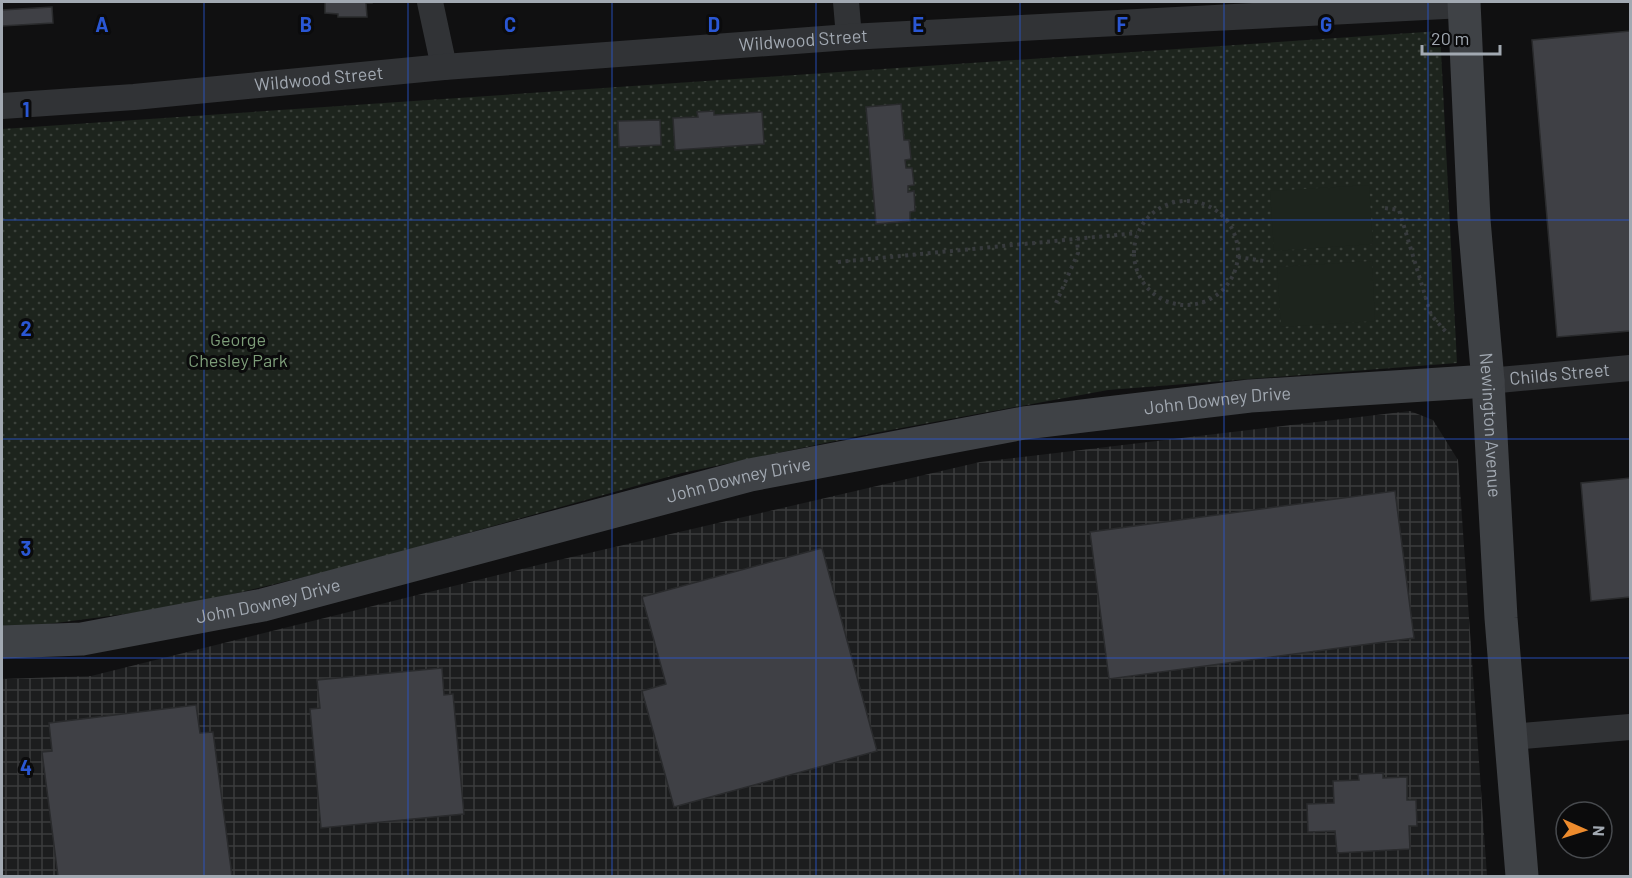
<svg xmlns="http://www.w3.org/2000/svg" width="1632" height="878" viewBox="0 0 1632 878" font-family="Barlow,sans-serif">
  <defs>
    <pattern id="industrial-grid" width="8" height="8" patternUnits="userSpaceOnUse" patternTransform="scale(1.5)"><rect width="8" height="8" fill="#1c1d1e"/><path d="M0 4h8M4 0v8" fill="none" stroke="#3a3b3c"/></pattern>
    <pattern id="park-dots" width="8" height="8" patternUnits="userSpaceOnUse" patternTransform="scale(1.5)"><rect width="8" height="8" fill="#1d241d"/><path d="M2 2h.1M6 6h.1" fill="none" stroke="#3b413b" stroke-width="1.8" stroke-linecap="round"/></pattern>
  </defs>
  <rect width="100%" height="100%" fill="#101011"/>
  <!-- industrial -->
  <path fill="url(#industrial-grid)" d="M1410,411l23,9 25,40 29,416h-1485v-197l89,-3 455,-113 434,-101z"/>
  <!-- park -->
  <path fill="url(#park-dots)" d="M1440,31l17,332 -349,27 -239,44 -187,39 -328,92 -175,42 -177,23v-501z"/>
  <!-- garden -->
  <path fill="#1d241d" d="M1369,185l4,59 -99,7 -4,-60z
    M1372,261l3,60 -94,6 -4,-60z"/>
  <!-- building -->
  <path fill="#3f4045" stroke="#2a2b2d" stroke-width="1.5" d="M325,2h47v1h-6l1,14h-29v-3l-13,-1z
    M52,7l1,16 -51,3v-16z
    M1630,31v300l-73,6 -25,-297z
    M901,104l3,36h5l2,19 -6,1 1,8h6l2,17 -6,1v6l6,-1 1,20 -5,1v9l-34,3 -10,-117z
    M714,111v4l48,-3 2,32 -89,6 -2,-32 25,-1 -1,-5z
    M660,120l1,25 -42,2 -1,-26z
    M1630,478v119l-39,4 -10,-118z
    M1395,491l19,147 -305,41 -19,-147z
    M822,548l55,203 -203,56 -32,-116 24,-7 -24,-87z
    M442,668l2,27 9,-1 11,120 -143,14 -11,-119 10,-1 -3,-28z
    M196,705l4,28 13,-1 19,144h-174l-16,-124 10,-1 -3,-28z
    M1383,773v5l24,-1v23h9l1,26h-8l1,23 -73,4 -2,-22 -27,1 -1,-28 27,-1 -1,-22 26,-1 -1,-6z"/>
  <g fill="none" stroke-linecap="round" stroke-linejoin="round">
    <!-- path -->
    <path stroke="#373a3d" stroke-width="4" stroke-dasharray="3 4.5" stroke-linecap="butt" d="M1134 253a52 52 0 1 1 104 0a52 52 0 1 1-104 0Z
      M1385,208l14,2 32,105 16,18
      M1238,257l26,4
      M838,262l299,-29
      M1056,303l22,-50 -1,-14"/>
    <!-- street -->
    <g stroke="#313336" stroke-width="26">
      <path d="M430,2l14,65"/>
      <path d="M846,2l3,35"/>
      <path id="s1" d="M2,106l132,-9 310,-30 405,-30 615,-32"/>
      <path id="s2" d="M1488,381l142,-13"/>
      <path d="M1510,737l120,-10"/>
    </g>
    <!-- secondary -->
    <g stroke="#3f4246" stroke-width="33">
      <path id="s3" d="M1464,2l10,218 14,161 13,237 21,258"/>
      <path id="s4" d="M2,642l80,-3 181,-34 487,-130 274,-52 226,-27 238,-15"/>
    </g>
  </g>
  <!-- grid -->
  <path fill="none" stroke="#2a57d4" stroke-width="1.5" stroke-opacity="0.55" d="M204,2v874M408,2v874M612,2v874M816,2v874M1020,2v874M1224,2v874M1428,2v874M2,220h1628M2,439h1628M2,658h1628"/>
  <g text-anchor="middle" stroke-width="6" stroke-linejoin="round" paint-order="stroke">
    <!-- street labels -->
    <g font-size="18" fill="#a2a9b2" stroke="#0b0b0c">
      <text dy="6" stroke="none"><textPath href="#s1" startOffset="804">Wildwood Street</textPath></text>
      <text dy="6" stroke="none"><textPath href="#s1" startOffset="318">Wildwood Street</textPath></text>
      <text dy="6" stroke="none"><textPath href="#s2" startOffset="72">Childs Street</textPath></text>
      <text dy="6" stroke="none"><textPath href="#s4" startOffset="1242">John Downey Drive</textPath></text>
      <text dy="6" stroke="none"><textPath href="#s3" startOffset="424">Newington Avenue</textPath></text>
      <text dy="6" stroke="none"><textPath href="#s4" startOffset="756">John Downey Drive</textPath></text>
      <text dy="6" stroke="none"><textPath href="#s4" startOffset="270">John Downey Drive</textPath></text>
    </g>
    <!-- park labels -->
    <g font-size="18" fill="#7d9d79" stroke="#0b0b0c">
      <text x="238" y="346">George<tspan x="238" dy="21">Chesley Park</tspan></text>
    </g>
  </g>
  <g font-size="20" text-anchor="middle" font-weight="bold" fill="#2a57d4" stroke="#0b0b0c" stroke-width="6" stroke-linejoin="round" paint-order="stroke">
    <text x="102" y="32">A</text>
    <text x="306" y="32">B</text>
    <text x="510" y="32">C</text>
    <text x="714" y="32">D</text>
    <text x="918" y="32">E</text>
    <text x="1122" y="32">F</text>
    <text x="1326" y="32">G</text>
    <text x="26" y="117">1</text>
    <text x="26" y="336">2</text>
    <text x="26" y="556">3</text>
    <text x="26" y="775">4</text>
  </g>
  <!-- border -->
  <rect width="1632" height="878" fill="none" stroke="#a2a9b2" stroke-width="6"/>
  <!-- north arrow -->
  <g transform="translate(1584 830) rotate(93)"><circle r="28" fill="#0b0b0c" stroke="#474a4e" stroke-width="1.5"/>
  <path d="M0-4.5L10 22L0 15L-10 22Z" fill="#ed8b2d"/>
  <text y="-9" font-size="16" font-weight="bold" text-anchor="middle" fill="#a2a9b2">N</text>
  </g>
  <!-- scale -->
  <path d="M1422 45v9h78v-9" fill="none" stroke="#a2a9b2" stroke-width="3"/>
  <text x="1431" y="45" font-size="18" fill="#a2a9b2" stroke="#0b0b0c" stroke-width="4.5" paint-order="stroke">20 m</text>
</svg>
